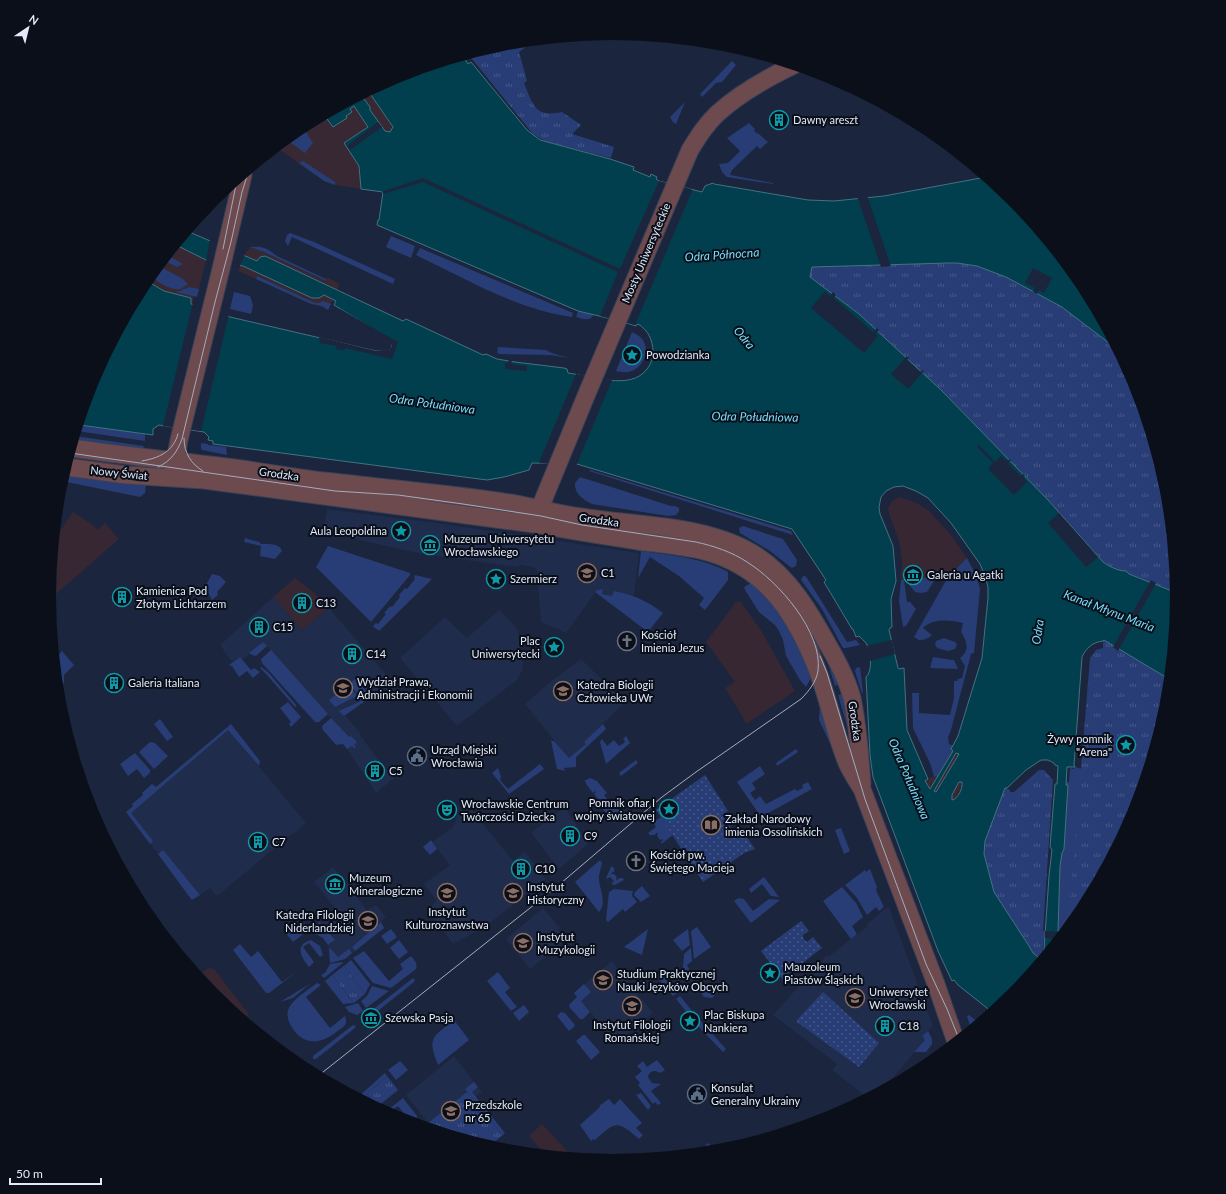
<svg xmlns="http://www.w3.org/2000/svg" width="1226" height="1194" viewBox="0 0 1226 1194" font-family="Lato,sans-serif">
  <defs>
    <pattern id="park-tufts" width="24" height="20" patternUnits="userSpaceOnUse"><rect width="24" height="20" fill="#283d75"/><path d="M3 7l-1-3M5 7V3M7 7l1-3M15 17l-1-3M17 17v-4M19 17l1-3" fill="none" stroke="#47598a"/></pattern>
    <pattern id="garden-dots" width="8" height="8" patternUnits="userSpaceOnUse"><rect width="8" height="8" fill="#283d75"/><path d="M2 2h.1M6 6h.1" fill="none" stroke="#47598a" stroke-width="1.8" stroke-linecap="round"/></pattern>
  </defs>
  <rect width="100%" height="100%" fill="#1b253d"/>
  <!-- commercial -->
  <path fill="#372733" d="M900,497l17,6 11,7 23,25 16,23 -19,19 -4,5 -11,-6 -32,4 1,-20 -3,-19 -10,-27 -1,-6 4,-7z
    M73,512l20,13 5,5 7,-7 14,16 -70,61 6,-64 3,-2z
    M295,578l17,13 17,17 -27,23 -29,-34z
    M740,601l22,31 33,59 -49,33 -5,-10 -16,-26 10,-6 -29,-40 30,-40z
    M208,968l6,1 34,44 1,2 -6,5 -29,-24 -16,-20z
    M542,1124l27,29 -2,1 2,3 -24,-3 -16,-18z"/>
  <!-- industrial -->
  <path fill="#372833" d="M366,92l3,4 2,-1 13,18 9,16 -4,4 -4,-2 -3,-4 -32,23 9,16 2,23 -26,-4 -11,-4 -44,-31 22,-23z
    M176,245l30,15 -9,37 -3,-1 -1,8h-2v-5l-27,-8 -17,-10z
    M250,247l14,5 61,29 2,-4 13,7 -12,26 -71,-34 -1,3 -18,-8 8,-19z
    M953,751l6,3 -16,27 19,2 -5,15 -5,2 -1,-3 4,-7 -19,2 -7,-4 -4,-7 9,-5 3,1z"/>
  <!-- built -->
  <path fill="#202c4b" d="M327,509l110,14 202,30 -5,43 -20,-5 -2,5 -10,-2 1,-5 -6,1 -31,43 -25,-11 -4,-51 -3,-4 -14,-2 -3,2 -95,-13 -80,-18 -19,-3z
    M273,597l29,34 27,-23 62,72 -46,35 15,18v2l17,23 17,20 -18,15 -29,-44 5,-3 2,2v-3l3,-2 -8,-5 -86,-96 -21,18 -2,-3 -8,5 -12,-17z
    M499,610l16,16 3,6 5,32 -1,7 -5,9 -60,46 -57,-68 45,-41 22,21z
    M581,659l44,43 -41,40 2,2 -17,15 -44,-55 29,-25z
    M227,728l78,94v2l-11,10 -1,-1 -76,63 -7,-8 -10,7 -37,-44 -5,3 -32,-42z
    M565,807l23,37 -29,25 -28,-36z
    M472,810l41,51 12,-9 21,27 -60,47 -33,18 -26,-35 9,-7v-2l-12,-16 26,-19 -18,-23 21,-15 5,-13 6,2z
    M333,867l34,43 9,-5 10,12 -5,5 3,6 -29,23 -10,8 -15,4 -2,-18 3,-1 4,-4 -14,-17 15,-14 -22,-27z
    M889,907l44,119 -11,10 2,3v1l-39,48 -18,9 -35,-27 5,-6 -64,-49 54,-60 2,1 39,-30 -1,-2 19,-16z
    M543,908l17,20 -2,2 8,10 -36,29 -24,-30z
    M612,961l41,52 -36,30 -43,-50z
    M454,1056l28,36 -9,7 30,36 -14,11 -56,-17 -27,-34z"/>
  <!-- grass -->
  <path fill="#283d75" d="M732,61l4,4 -14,17 -6,1 -14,14 -2,-3z
    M685,102l-9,22 -3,-2 -3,-5z
    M320,117l-16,12 9,14 -8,10 -17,-12 14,-14z
    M749,123l6,6 -1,2 4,3h1l9,8 -8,7 -3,-3 -25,24 -2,5 43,8v1l-46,-7 -5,-5 -3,-8 9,-1 12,-12 -13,-13z
    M303,161l32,21v3l-11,-4 -25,-18z
    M290,233l24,9 81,37 -2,5 -101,-47 -4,9 -3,-5 2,-6z
    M391,236l24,10 -4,12 -25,-11z
    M250,247c13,-1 17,1 27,9l49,23v2l-62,-29z
    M420,248l153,65 -1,4c-56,-8 -106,-38 -156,-62z
    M167,255l16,9 -6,3 -14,-7z
    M159,266l24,13 5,5c-2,1 -5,4 -8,5 -10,2 -23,-8 -30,-13z
    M257,276l58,27h5l3,-2 8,3 -3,6 -6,-4 -11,-2 -55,-25z
    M189,287l10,2 -2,8 -22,-5 5,-1z
    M234,292l16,4 3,9 -2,9 -21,-5z
    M578,311l16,3c-4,8 -11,5 -18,3z
    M632,332c4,2 8,4 10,7 9,11 1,28 -10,32 -5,2 -11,1 -16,0z
    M498,347l48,3c3,3 17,6 23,8l-19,-3 -50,-1 -3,-1z
    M79,425l66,9v7l-68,-10z
    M75,436l69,10 -1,3 -69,-8z
    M201,443l7,1v1l18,2 1,8 -25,-5 -1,-2z
    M590,470l201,61 2,4 -204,-64z
    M64,475l82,10 -1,8 -5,4 -78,-16z
    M580,477l91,29h4l4,2v3l-3,4 -8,1 -76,-12c-8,-4 -18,-10 -17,-21z
    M743,526l40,13 14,21 -1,6 -4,2 -3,-2 -19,-15 -30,-18 -1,-5z
    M245,538l14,4 2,2c7,0 19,-1 21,7l-7,8 -15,-3 1,-10 -17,-4z
    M328,546l82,27v2l-39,47 -55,-55z
    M641,551c28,4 63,7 87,21v8l-23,30 -6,-5 5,-7 -25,-22 -29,-19 -12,21z
    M967,558l9,17 4,14 -6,64 -3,1 -20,76 -3,7 1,7 4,2 -2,3 2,2 -16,26 -3,-1 -4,-13 -17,-35 -1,-35h7v20l31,2 4,-17v-17h3l1,-2 4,-1 3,-12 -5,-8c10,-7 7,-17 1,-26l2,-9c-13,-3 -30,-5 -40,5l9,7c-4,4 -8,5 -13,5l-5,-3 34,-60z
    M212,574l8,2 6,6 -9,10 1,3 -6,5 -7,-13z
    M415,575l17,4 -53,52 -2,-2h-1l-3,-3 3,-3 2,1 8,-10 -2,-1 6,-7 2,1 8,-10 -1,-2 6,-7 2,1 8,-10 -1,-2z
    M803,576h2l2,2 40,64 9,-2 4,5 -14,3h-3l-21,-39 -21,-29z
    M933,576l1,5 -7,11 -6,1 -6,-1 -5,-6 -2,-6z
    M901,580h3l3,22h3l6,7 -10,17 -3,1 -4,-26z
    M753,583l23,21 36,69 -1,5 -5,9 -6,-7 -14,-24 -3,-16 -4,-9 -4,-6 -16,-13 -14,-22 -1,-3 5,-3z
    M603,589l-1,5 10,2 2,-5c20,4 32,9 49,22l-15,19 -53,-40 2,-2z
    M944,638l11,4 2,2 -2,5 -7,2 -11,-3 -2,-4 1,-3z
    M263,642l4,4 -11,10 -4,-1 -3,-2z
    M271,650l57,64 -9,8h-4l-53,-59 -1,-4z
    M62,651l12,14 -10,10v8l-5,6 -1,-1 -3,-28z
    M240,657l11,13 3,-2 6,4 -7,6 -6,-7 -8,6 -7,-11 -3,-1z
    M933,657l19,3h2l4,9 -28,-1z
    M828,662l12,22 -5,2 -7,-22z
    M261,667l7,5 29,34 -2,1 -29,-33 -6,-6z
    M860,667l3,26h-1l-7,-22 1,-3z
    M355,679l12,13 -6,5 -12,-13z
    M348,685l9,11 -22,11 -6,-7z
    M843,694l6,39 -11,-38z
    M363,700l1,2 -20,14 -5,-5z
    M288,702l13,15 -10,10 -2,-3 2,-2 -11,-14z
    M820,702l17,56 -18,-38z
    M331,718l18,19 2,-1 6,6 -3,3 2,2 -2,1 -2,-2 -5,3 -4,-5 -7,1 -13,-15 -1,-4z
    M160,719l13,18 -6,4 -13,-17z
    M231,724l29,37 -1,5 -31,-36 -97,83 22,28 -3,3 -24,-32 7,-6 -1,-2 11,-9 -1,-2 10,-9 4,3z
    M603,724l3,5 -30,28v10l-12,1 1,3 -8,-2 -6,-28h3l15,17 17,-14 -2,-2z
    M626,736l4,7 -24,21 -6,-22 2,-3 5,7 7,-6 5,6 5,-3 1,-2 -2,-2z
    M150,742l5,1 13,13 -14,13 -15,-17z
    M796,749l2,3 -21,14 -1,-3z
    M135,753l15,17v3l-6,5 -7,-9 -9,7 -8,-12z
    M636,760l2,3 -17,13 -2,-3z
    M540,764l4,5 -35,25 -17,-21 6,-5 3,9 -1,3 8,9z
    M760,766l5,8 -13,9 4,6 -6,4 5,7 5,-4 6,8 29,-15 2,2 6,-3 -1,-3 6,-3 4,7 -51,28 -24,-35z
    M1075,767l7,2 -5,147 -13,17 -6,-2 2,-65 2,-13 2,-4 4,-63 -2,-1v-3h3l1,-14 4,1z
    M590,778l7,3 10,12 -3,2 10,12 2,-1 7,9 -9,8 -7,-9 2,-2 -1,-1 -2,2 -6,-7 2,-2 -8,-10 2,-2 -1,-1 -2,2 -7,-9v-2l-2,-1z
    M661,817l12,18 -12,9v-2l2,-2v-1l-3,1 -3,-4 1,-3h-2l-1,2h-5l-2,-2 8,-6 -3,-5z
    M841,828l9,23 -6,3 -9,-24z
    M431,840l6,9 -7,6 -7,-8z
    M163,850l37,45 -8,5 -1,-1 -33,-45z
    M600,860l2,3c-1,4 -2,8 -3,13 -1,11 9,25 0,36l-24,-30z
    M612,865l-1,1 3,2v4l-3,1 1,1h2l3,3 -1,2 1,1 2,-2h4l1,2 -9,5 -4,-1 3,-3 -4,-4 -3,2 -1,-1z
    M870,869l7,18 -1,3 8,17 -5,4 -3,-4 -9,8 -10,-17 -12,-13 20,-15 1,2z
    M764,877l15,20 -8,-1 -9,-12 -11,9 -2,-4z
    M642,886l8,10 -9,6 -7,-7 1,-3z
    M842,887l14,16 7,14 -11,9 5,8 -6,5 -28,-38z
    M614,889l19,2 -1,5 5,6 -12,10 -2,-3 -15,13 -2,-2 3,-28z
    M738,898l6,1 9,12 16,-12 11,1 -29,23 -17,-22z
    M302,921l8,8 -17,13 -9,-11 1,-1 7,-6 3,3z
    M319,921l16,19 -7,5 -5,-7 -7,-4z
    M381,922l3,6 -29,23 -3,-4z
    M697,927l14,20 -17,12 -3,-28z
    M391,929l6,8 -10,7 -6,-8z
    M648,929l-6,26 -18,-8z
    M688,929l2,16 -8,6 -9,-11z
    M311,940l9,6 3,9 -3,2 -11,-14 -6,4 11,15 -5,5c-8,-10 -15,-22 2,-27z
    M399,940l9,12 -9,7 -9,-11z
    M240,944l11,13 7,-6 24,31 16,-11 -29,22h-3l-33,-43z
    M691,948l1,13 -5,4 7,14 -2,2 -9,-13 1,-14z
    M329,949h2l7,8 11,-8 3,4 -7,6 -15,4z
    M364,951l25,30 14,-12 -3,-5 11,-8c3,4 7,7 5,13l-25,19 -18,-5 -20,-25z
    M351,960l19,24 -5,10 -21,-28z
    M342,962l1,1 -19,15 -3,-3 4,-2 5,-9z
    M498,972l12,16 -5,4 12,15 -6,4 -24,-30z
    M660,972l17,21 -4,3 -17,-20z
    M332,975l22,28 -11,1 -18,-23z
    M413,978l2,2 -1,2 -45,36h-3v-3z
    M311,983l-18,15 -13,4z
    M317,983l4,2 -15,12 24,31 15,-12c1,3 2,6 0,9 -2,3 -7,5 -10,8 -16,12 -33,12 -44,-7 -3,-5 -5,-13 -2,-18 4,-9 20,-19 28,-25z
    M697,983c6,6 13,6 18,12l-3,3 -8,-1 -9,-13z
    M584,984l7,8 -10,9 9,11 -7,7h-3l-10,-11 -1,-3 8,-8 -3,-4z
    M372,986l17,5 -23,17 -5,-7 6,-5z
    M680,996l17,21 -4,3 -17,-21z
    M358,1003l5,8 -6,4 -8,-3 -4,-5z
    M524,1005l5,7 -10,9 -6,-8z
    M561,1012l4,1 10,12 -1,2 -5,4 -12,-15z
    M969,1015l10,8 -8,6 -4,-13z
    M699,1019l27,30 -3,3 -28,-29z
    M454,1020l15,20 -31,25c-11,-28 -6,-27 16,-45z
    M353,1025l3,1 -1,2 -39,31h-3v-3z
    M928,1031l4,8v5l-6,8h-12l10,-11v-3l-2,-2z
    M583,1035h2l15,17 -9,8 -15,-19z
    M657,1060l8,10 -5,3 -4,-2c-5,0 -7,2 -8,6l4,6 9,1 -10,7 10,12 -3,2 -3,-3 -2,2 -15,-19 2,-2 -5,-6 7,-6 -5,-5 6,-5 4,6z
    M400,1061l8,9 -12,10 -8,-10z
    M385,1073l2,3 -20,18 10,13 -19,-10z
    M474,1082l4,5 -6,5 33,41 -2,2 -38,-46z
    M641,1093l10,13 -3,4 -12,-15z
    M403,1098l14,18v8l-6,-2 -13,-16 -7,5 -2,-2z
    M609,1099l5,6 6,-6 22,24 -6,5 7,7 -4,4c-22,-19 -23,-18 -44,1l-1,-1 -3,2 -11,-16 20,-18 -1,-1z
    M708,1143l8,8 -18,2z"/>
  <!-- park -->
  <path fill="url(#park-tufts)" d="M524,42l3,4 -8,6 8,29 -3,2c9,22 11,35 38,29l19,13 -9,9 42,13 -3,11 -63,-16 -7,-3 -8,-5 -65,-80 35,-10z
    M948,263h9l20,3 29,11 56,30 55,42 17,32 32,106 11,106 -48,-19 -3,-3c-8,0 -16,-4 -23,-9l-55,-62 -106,-109 -83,-77 -49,-37 2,-10z
    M1103,639l66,40 -3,28 -32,106 -52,98 -14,16 22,-269 6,-8 7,-2z
    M1039,770h5l9,10 -10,151h2l-3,25 -3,2 -6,-5 -4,-7 -35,-54 -10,-38 1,-13 20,-53 5,2v2h4z
    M344,966l21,28 -11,9 -22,-28z
    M387,1076l11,14 -21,17 -10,-13z
    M467,1092l36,43 -14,11 -56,-17 -5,-6z"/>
  <!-- garden -->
  <path fill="url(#garden-dots)" d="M705,775l23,36 -6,4 13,19 7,-4 13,19 -11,4 -41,29 -47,-72z
    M801,921l8,10 -6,4v3l4,4 6,-5 9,11 -40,31 -21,-28z
    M823,992l56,51 -20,24 -62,-45v-2z"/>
  <!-- water -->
  <path fill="#013f4e" stroke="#447282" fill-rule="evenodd" d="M463,56l5,8 3,-2 56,68 13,10 70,19 24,8 -1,3 17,7 1,-3 6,3 -1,2 3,2 43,11 3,-6 8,-3 1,1 94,16 26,1 50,-5 102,-19 26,21 70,86 35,65 -55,-42 -56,-30 -29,-11 -20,-3h-9l-136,4 -2,10 49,37 83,77 106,109 55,62c7,5 15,9 23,9l3,3 48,19 -8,86 -65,-39 -1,1c-10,1 -17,7 -21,16l-8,108 1,2h-8l-1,18h2l-4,64 -2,4 -2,13 -2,65h1v8l-47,57 -20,16 -34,-27 -4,-5 -2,1 -14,-30 -65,-174 -3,-22 -4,-78c7,-6 5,-26 0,-34 -2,-2 -5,-5 -7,-7l-3,1 -3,-8h-1l-28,-47 2,-2 -34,-51 -215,-65 -45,-1 -3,7 -25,7 -17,3 -274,-36v-3l-5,-1 1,-3 -5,-5 -45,-7 -6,4v6l-73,-10 -2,3 14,-47 55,-100 17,10 27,7v6l39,13 146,34c10,0 15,3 17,-10l-59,-36 2,-4 -12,-6 -5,3h-7l-69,-32 -37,-6 -30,-15 11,-14 70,30 3,-4 5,-1 138,65 3,-2 77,36 3,-1 11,5 18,3 49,6 3,1 1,4c23,3 63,18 79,-4 4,-5 6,-11 6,-17 0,-12 -5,-22 -15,-28l-2,2 -16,-5 -42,-10 -201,-86 1,-5h1l4,-28 -22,-3 -2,-23 -15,-23 24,-16 -14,-21 -4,3 2,3 -6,4 1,2 -14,9 -9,-12 37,-20 9,12v3l15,21 5,1 3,-5 -22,-32 -2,1 -3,-4 31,-16zM903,486l13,5 12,7 23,25 29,41 5,12 3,11v11l-6,60 -24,78 -7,13 2,2 -23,38 -5,-8 3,-2 -21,-49 -3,-62 -5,1 -1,-1 -9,-38 1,-2 2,-1 -1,-28 5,-18 -3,-35 -13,-32 -1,-7 2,-10 5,-6 8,-4zM956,753l3,1 -23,38 -2,-1zM1041,760h7l6,3 1,2 3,1 -1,18h-2l-5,63 2,3 -3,26 -5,74 -1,5 -4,3 -6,-5 -4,-7 -35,-54 -10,-38 1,-13 20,-53h2l19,-18zM959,782h3c1,6 -4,17 -10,18v-5z"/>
  <!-- pier -->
  <path fill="#1b253d" d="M378,122l4,5 -32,23 -3,-4z
    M423,178l197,91 39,-88 32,8 1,2 -57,134 -35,-9 18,-44 -195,-90 -40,12v-2h-2z
    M867,195l23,69 1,2 -10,1 -24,-71z
    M210,239l35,15 -6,14 -33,-6z
    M1033,268l19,10 -8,15 -5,-3 -2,4 -4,-2 2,-4 -10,-5z
    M825,291l5,5 3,-4 3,3 -2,3 39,34 4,-4 2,2 -4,4 3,2 -14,17 -53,-45z
    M193,302l36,12 -28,117 -38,-5z
    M340,309l58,33 -6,17 -47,-11 -1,2 -8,-1v-3l-16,-3 -1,-6 57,14 13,-1 3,-4v-3l-1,-2 -52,-30z
    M907,356l2,2 -2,2 13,12 3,-2 1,1 -16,18 -17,-15z
    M509,359l3,1 -1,4 16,2v5l-22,-2v-6h3z
    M576,374l36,6 -36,86 -37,-3z
    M979,445l16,17 6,-6 6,5 3,-2 1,1 -3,3 13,13 3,-2 1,1 -2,2 4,5 -13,13 -26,-26 5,-6 -16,-16z
    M1059,513l39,44 -12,10 -38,-44z
    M1151,580l5,3 -38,68 -5,-4z
    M892,640l3,14 -25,7 -3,-15z
    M1045,931l14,1v7l-14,-1z"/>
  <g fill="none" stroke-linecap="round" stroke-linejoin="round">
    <!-- tertiary casing -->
    <g stroke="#374157" stroke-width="19">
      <path id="tertiary" d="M72,448c54,8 108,13 162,20 33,4 66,11 100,14 58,7 118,12 176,21 24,4 47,11 71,14 56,9 127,7 176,39 33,22 52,55 71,89 10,17 19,34 24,53 6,28 8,57 10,86
        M66,467l60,8 78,5 330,44c34,6 69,12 104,17 22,3 44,5 66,10 58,15 87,56 109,108 15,34 20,70 34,104 4,9 10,18 15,26l74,195 20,58
        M173,472l6,-32 41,-167 23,-98
        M535,520l53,-129 102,-241c8,-13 16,-26 28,-37 22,-20 49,-35 76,-48"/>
    </g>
    <!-- tertiary -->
    <use href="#tertiary" stroke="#6c4a4e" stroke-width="17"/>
    <!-- tram -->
    <path stroke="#a3acbf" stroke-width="1" d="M223,249l14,-69
      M184,438c0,15 7,26 19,33
      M70,453l265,38 63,4 65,9 78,12 41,9 114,17c18,4 36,10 51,20 31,19 76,70 71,109 -2,11 -9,20 -17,28l-105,73 -34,25 -108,92 -236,187
      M142,461c17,-3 31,-9 36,-27
      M158,467c13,-6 19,-15 24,-28l33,-137 16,-60 11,-50 7,-22
      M820,656l7,17 38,126 61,165 21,45 12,30"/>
  </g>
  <!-- icons -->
  <defs>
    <g id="building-ring" transform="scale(1)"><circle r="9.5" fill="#0a0f19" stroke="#0f9aa8" stroke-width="1.5"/><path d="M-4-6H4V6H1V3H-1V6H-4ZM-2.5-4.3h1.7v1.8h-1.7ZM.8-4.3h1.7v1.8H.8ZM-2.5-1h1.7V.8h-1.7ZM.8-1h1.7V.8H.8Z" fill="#0f9aa8"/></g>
    <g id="sight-ring" transform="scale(1)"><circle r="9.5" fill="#0a0f19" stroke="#0f9aa8" stroke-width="1.5"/><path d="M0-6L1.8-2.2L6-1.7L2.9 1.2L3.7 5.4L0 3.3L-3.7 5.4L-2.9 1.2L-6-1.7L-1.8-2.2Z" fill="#0f9aa8"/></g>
    <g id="museum-ring" transform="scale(1)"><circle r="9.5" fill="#0a0f19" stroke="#0f9aa8" stroke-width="1.5"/><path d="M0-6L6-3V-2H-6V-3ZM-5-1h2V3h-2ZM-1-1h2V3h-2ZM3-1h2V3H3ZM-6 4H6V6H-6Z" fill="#0f9aa8"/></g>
    <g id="university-ring" transform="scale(1)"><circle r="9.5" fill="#0a0f19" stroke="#8d6e63" stroke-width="1.5"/><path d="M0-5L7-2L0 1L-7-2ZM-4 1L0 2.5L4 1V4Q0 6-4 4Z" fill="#8d6e63"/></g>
    <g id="church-ring" transform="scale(1)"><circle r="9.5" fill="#0a0f19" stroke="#6b7280" stroke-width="1.5"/><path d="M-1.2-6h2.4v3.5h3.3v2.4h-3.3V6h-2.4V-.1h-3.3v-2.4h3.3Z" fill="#6b7280"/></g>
    <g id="civic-ring" transform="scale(1)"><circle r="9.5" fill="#0a0f19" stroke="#5c6f8a" stroke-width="1.5"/><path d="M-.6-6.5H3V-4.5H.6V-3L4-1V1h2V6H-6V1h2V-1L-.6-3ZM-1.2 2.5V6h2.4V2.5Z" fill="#5c6f8a"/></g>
    <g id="theatre-ring" transform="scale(1)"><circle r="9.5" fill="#0a0f19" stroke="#0f9aa8" stroke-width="1.5"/><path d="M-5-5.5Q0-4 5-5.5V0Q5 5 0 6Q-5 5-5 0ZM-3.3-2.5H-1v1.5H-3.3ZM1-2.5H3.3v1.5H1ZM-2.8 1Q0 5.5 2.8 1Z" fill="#0f9aa8"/></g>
    <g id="library-ring" transform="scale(1)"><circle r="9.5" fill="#0a0f19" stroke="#8d6e63" stroke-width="1.5"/><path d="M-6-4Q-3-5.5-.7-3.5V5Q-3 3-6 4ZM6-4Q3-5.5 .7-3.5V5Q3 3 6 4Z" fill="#8d6e63"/></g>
    <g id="school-ring" transform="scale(1)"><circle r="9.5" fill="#0a0f19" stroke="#8d6e63" stroke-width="1.5"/><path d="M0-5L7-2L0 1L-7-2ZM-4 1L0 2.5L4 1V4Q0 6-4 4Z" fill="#8d6e63"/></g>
  </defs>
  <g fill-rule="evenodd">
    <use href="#building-ring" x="779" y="120"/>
    <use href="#sight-ring" x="632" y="355"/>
    <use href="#sight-ring" x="401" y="531"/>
    <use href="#museum-ring" x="430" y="545"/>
    <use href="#university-ring" x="587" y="573"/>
    <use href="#museum-ring" x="913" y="575"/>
    <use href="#sight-ring" x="496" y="579"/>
    <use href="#building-ring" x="122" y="597"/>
    <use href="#building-ring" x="302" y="603"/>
    <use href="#building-ring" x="259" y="627"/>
    <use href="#church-ring" x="627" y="641"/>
    <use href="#sight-ring" x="554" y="647"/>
    <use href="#building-ring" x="352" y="654"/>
    <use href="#building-ring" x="114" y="683"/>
    <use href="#university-ring" x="343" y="688"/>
    <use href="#university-ring" x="563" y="691"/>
    <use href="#sight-ring" x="1126" y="745"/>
    <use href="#civic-ring" x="417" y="756"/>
    <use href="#building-ring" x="375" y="771"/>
    <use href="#sight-ring" x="669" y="809"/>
    <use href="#theatre-ring" x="447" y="810"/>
    <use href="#library-ring" x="711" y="825"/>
    <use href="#building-ring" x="570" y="836"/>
    <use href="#building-ring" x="258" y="842"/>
    <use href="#church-ring" x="636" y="861"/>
    <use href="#building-ring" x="521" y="869"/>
    <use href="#museum-ring" x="335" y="884"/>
    <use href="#university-ring" x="447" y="893"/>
    <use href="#university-ring" x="513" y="893"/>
    <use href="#university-ring" x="368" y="921"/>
    <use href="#university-ring" x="523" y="943"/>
    <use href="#sight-ring" x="770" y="973"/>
    <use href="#university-ring" x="603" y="980"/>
    <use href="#university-ring" x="855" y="998"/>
    <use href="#university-ring" x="632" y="1006"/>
    <use href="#museum-ring" x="371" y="1018"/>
    <use href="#sight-ring" x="690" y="1021"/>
    <use href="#building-ring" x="885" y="1026"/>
    <use href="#civic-ring" x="697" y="1094"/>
    <use href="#school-ring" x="451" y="1111"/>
  </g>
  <g text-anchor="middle" stroke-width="4" stroke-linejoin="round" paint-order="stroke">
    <!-- poi labels -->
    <g font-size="11" fill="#e2eafa" stroke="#0a0f19" text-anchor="start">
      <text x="793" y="124">Dawny areszt</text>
      <text x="646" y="359">Powodzianka</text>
      <text x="387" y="535" text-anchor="end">Aula Leopoldina</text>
      <text x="444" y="543">Muzeum Uniwersytetu<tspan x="444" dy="13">Wrocławskiego</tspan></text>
      <text x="601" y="577">C1</text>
      <text x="927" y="579">Galeria u Agatki</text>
      <text x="510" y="583">Szermierz</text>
      <text x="136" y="595">Kamienica Pod<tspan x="136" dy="13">Złotym Lichtarzem</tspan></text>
      <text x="316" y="607">C13</text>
      <text x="273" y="631">C15</text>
      <text x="641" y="639">Kościół<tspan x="641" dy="13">Imienia Jezus</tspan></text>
      <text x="540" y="645" text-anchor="end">Plac<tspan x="540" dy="13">Uniwersytecki</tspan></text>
      <text x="366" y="658">C14</text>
      <text x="357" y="686">Wydział Prawa,<tspan x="357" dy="13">Administracji i Ekonomii</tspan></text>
      <text x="128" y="687">Galeria Italiana</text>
      <text x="577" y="689">Katedra Biologii<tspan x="577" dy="13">Człowieka UWr</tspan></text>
      <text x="1112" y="743" text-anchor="end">Żywy pomnik<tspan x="1112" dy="13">"Arena"</tspan></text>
      <text x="431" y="754">Urząd Miejski<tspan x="431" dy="13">Wrocławia</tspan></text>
      <text x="389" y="775">C5</text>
      <text x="655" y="807" text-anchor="end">Pomnik ofiar I<tspan x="655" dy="13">wojny światowej</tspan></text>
      <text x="461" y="808">Wrocławskie Centrum<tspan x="461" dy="13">Twórczości Dziecka</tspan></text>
      <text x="725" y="823">Zakład Narodowy<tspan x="725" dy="13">imienia Ossolińskich</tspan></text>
      <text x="584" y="840">C9</text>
      <text x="272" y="846">C7</text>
      <text x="650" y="859">Kościół pw.<tspan x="650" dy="13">Świętego Macieja</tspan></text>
      <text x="535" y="873">C10</text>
      <text x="349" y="882">Muzeum<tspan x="349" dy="13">Mineralogiczne</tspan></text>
      <text x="527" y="891">Instytut<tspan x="527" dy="13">Historyczny</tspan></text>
      <text x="447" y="916" text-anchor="middle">Instytut<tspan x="447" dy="13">Kulturoznawstwa</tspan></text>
      <text x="354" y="919" text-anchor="end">Katedra Filologii<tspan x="354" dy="13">Niderlandzkiej</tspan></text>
      <text x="537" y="941">Instytut<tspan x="537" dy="13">Muzykologii</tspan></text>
      <text x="784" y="971">Mauzoleum<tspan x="784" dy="13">Piastów Śląskich</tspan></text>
      <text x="617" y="978">Studium Praktycznej<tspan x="617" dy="13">Nauki Języków Obcych</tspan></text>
      <text x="869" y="996">Uniwersytet<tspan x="869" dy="13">Wrocławski</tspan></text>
      <text x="704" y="1019">Plac Biskupa<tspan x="704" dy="13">Nankiera</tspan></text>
      <text x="385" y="1022">Szewska Pasja</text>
      <text x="632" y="1029" text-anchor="middle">Instytut Filologii<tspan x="632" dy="13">Romańskiej</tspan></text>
      <text x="899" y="1030">C18</text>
      <text x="711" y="1092">Konsulat<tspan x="711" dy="13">Generalny Ukrainy</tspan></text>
      <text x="465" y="1109">Przedszkole<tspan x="465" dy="13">nr 65</tspan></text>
    </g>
    <!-- street labels -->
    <g font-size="11" fill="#e2eafa" stroke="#0a0f19">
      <text transform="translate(646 253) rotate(-67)" y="4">Mosty Uniwersyteckie</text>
      <text transform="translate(119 473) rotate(6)" y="4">Nowy Świat</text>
      <text transform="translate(279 474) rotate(8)" y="4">Grodzka</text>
      <text transform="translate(599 520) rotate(8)" y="4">Grodzka</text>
      <text transform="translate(855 721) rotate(82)" y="4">Grodzka</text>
    </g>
    <!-- water labels -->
    <g font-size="12" font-style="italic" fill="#77dffe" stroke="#0a0f19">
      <text transform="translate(722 255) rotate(-4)" y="4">Odra Północna</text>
      <text transform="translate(744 338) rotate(51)" y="4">Odra</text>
      <text transform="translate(432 404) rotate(8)" y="4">Odra Południowa</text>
      <text transform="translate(755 417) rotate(1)" y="4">Odra Południowa</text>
      <text transform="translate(1109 611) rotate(21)" y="4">Kanał Młynu Maria</text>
      <text transform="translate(1038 632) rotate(-81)" y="4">Odra</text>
      <text transform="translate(909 779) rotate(67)" y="4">Odra Południowa</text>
    </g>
  </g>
  <!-- crop -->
  <path d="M0 0H1226V1194H0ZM56 597a557 557 0 1 1 1114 0a557 557 0 1 1-1114 0Z" fill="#0a0f19" fill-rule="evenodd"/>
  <!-- north arrow -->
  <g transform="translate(28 28) rotate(35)" stroke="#0a0f19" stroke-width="3" paint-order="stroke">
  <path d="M0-3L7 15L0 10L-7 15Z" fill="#e2eafa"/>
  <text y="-6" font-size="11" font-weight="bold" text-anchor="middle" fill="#e2eafa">N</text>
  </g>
  <!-- scale -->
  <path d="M10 1178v6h91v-6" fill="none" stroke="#e2eafa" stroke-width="2"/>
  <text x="16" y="1178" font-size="12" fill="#e2eafa" stroke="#0a0f19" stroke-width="3" paint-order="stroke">50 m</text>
</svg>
